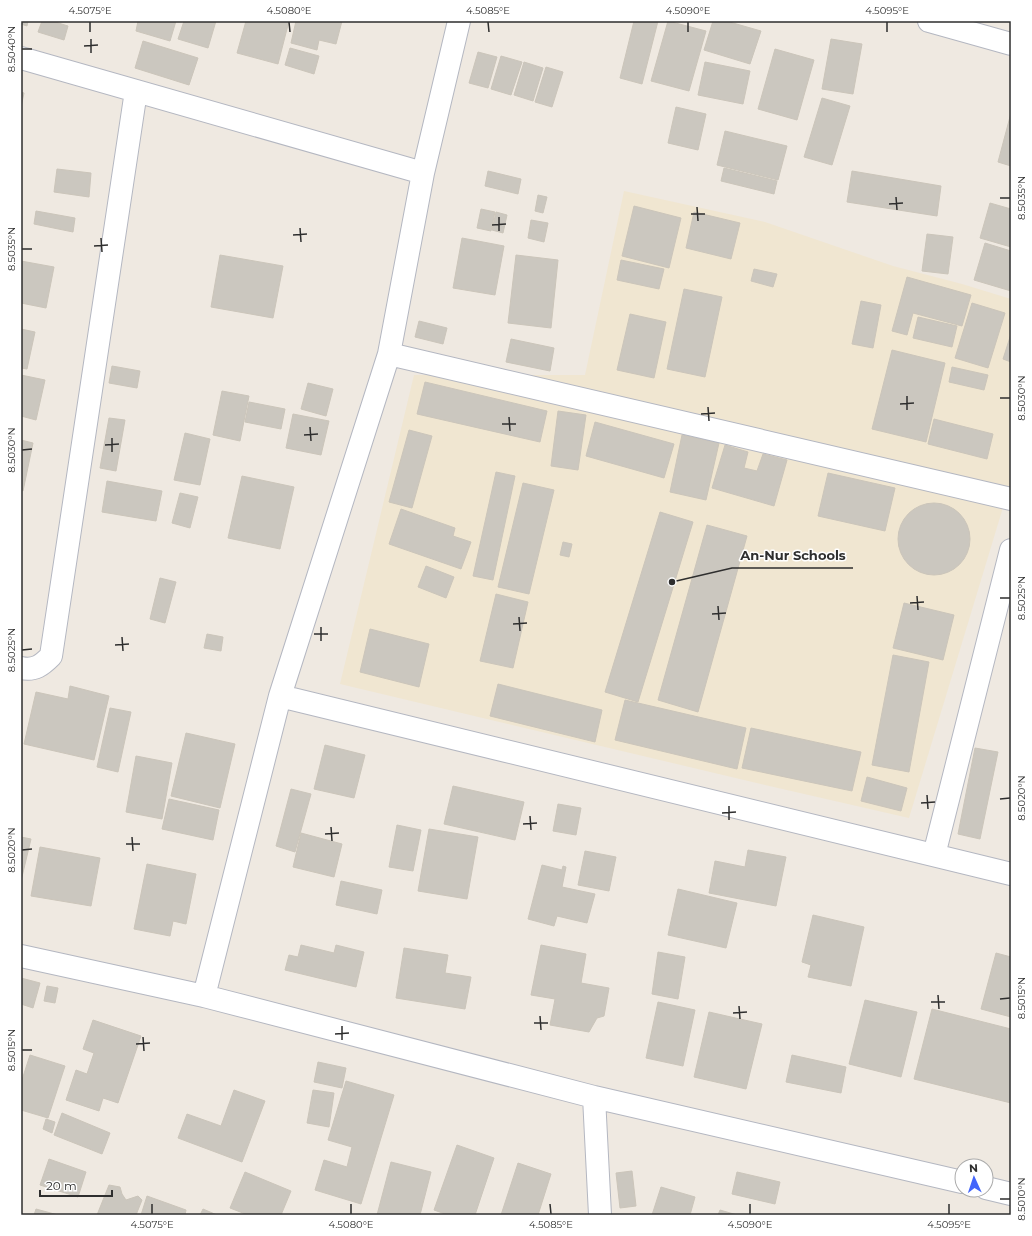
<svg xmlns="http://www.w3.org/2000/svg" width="1032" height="1236" viewBox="0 0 1032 1236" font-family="Montserrat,sans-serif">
  <rect width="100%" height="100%" fill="#efe9e1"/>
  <!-- education -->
  <path fill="#f0e6d1" d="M624,191l141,31 128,44 69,18 49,15v182l-102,337 -144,-33 -425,-101 74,-309h171z"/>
  <!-- building -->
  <path fill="#cbc7bf" stroke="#cbc5ba" d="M21,21h7l-1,5 -6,-2z
    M42,21h10l16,5 -4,14 -26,-8z
    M138,21h38l-6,20 -34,-10z
    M184,21h32l-8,27 -30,-9z
    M246,21h43l-11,43 -41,-11z
    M296,21h46l-6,23 -17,-4 -2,10 -26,-7z
    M634,21h24l-16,63 -22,-6z
    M668,21l38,10 -17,60 -38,-10z
    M713,21h13l35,10 -11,33 -46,-14z
    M831,39l31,5 -9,50 -31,-5z
    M143,41l55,17 -9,27 -54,-17z
    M290,48l29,8 -5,18 -29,-9z
    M775,49l39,11 -17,60 -39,-11z
    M478,52l19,5 -9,31 -19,-5z
    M501,56l21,6 -11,33 -20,-6z
    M524,62l19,6 -10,33 -19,-6z
    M705,62l45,9 -7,33 -45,-9z
    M546,67l17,5 -11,35 -17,-5z
    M21,92l3,1 -3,14z
    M822,98l28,8 -18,59 -28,-8z
    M676,107l30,7 -8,36 -30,-7z
    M1011,113v53l-13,-4z
    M725,131l62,15 -9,34 -61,-15z
    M724,168l53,13 -3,13 -53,-13z
    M57,169l34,4 -2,24 -35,-5z
    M488,171l33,8 -3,15 -33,-8z
    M852,171l89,15 -4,30 -90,-14z
    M538,195l9,2 -4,16 -8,-2z
    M990,203l21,6v38l-31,-9z
    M634,206l47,12 -12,50 -47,-12z
    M481,209l14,3 -4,19 -14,-3z
    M36,211l39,7 -2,14 -39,-8z
    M496,212l11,3 -4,18 -11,-3z
    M694,212l46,11 -9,36 -45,-11z
    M531,220l17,3 -4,19 -16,-4z
    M927,234l26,3 -5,37 -26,-3z
    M462,238l42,8 -9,49 -42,-7z
    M985,243l26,8v40l-37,-11z
    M220,255l63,11 -10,52 -62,-11z
    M516,255l42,5 -7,68 -43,-5z
    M621,260l43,9 -5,20 -42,-9z
    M21,261l33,6 -8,41 -25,-5z
    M754,269l23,5 -4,13 -22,-6z
    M907,277l64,18 -9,31 -49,-13 -6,22 -15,-4z
    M684,289l38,8 -17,80 -38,-8z
    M861,301l20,4 -8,43 -21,-4z
    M972,303l33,10 -17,55 -33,-10z
    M630,314l36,8 -12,56 -37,-8z
    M918,317l39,9 -5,21 -39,-9z
    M419,321l28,7 -4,16 -28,-7z
    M21,329l14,3 -8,37 -6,-1z
    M1011,334v28l-8,-3z
    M511,339l43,9 -4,23 -44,-9z
    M892,350l53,13 -19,79 -54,-13z
    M112,366l28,5 -3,17 -28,-5z
    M952,367l36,8 -4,15 -35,-8z
    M21,375l24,5 -9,40 -15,-4z
    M425,382l122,29 -7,31 -123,-28z
    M308,383l25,6 -7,27 -25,-7z
    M222,391l27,5 -9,45 -27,-6z
    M249,402l36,7 -4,20 -36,-7z
    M558,411l28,4 -8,55 -27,-4z
    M293,414l36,7 -8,34 -35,-7z
    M109,418l16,2 -9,51 -16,-3z
    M934,419l59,15 -6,25 -59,-15z
    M595,422l79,22 -10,34 -78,-22z
    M409,430l23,6 -20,72 -23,-6z
    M185,433l25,6 -10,46 -26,-5z
    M682,435l37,8 -13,57 -36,-8z
    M21,440l12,3 -10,48 -2,-1z
    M725,445l23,7 -4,16 13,3 6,-17 24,6 -13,46 -62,-18z
    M496,472l19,4 -22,104 -20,-4z
    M828,473l67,15 -10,43 -67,-15z
    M242,476l52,11 -14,62 -52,-11z
    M107,481l55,10 -6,30 -54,-9z
    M523,483l31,7 -25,104 -31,-7z
    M180,493l18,4 -8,31 -18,-5z
    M898 539a36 36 0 1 1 72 0a36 36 0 1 1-72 0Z
    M401,509l54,19 -2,8 18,6 -10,27 -72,-25z
    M660,512l33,10 -55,180 -33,-10z
    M707,525l40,11 -49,176 -40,-12z
    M563,542l9,2 -3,13 -9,-2z
    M426,566l28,11 -8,21 -28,-11z
    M160,578l16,4 -11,41 -15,-4z
    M496,594l32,8 -15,66 -33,-7z
    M904,603l50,12 -11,45 -50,-12z
    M370,629l59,15 -10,43 -59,-15z
    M207,634l16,3 -2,14 -17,-3z
    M893,655l36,7 -20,110 -37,-7z
    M498,684l104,26 -7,32 -105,-26z
    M70,686l39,10 -15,64 -70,-16 12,-52 32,7z
    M625,700l121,28 -9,41 -122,-29z
    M110,708l21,4 -13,60 -21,-5z
    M751,728l110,24 -9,39 -110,-23z
    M186,733l49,11 -15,64 -49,-12z
    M325,745l40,10 -11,43 -40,-9z
    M975,748l23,4 -18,87 -22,-5z
    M136,756l36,7 -10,56 -36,-7z
    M867,777l40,11 -6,23 -40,-10z
    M453,786l71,16 -9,38 -71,-16z
    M291,789l20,5 -16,58 -19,-6z
    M169,799l50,11 -6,30 -51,-11z
    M558,804l23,4 -5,27 -23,-4z
    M397,825l24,5 -8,41 -24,-4z
    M429,829l49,8 -11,62 -49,-8z
    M301,833l41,11 -8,33 -41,-10z
    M21,837l10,2 -10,42z
    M40,847l60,11 -9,48 -60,-10z
    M748,850l38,7 -10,49 -67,-13 6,-32 30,6z
    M585,851l31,6 -7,34 -31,-6z
    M147,864l49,10 -10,50 -13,-3 -3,15 -36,-7z
    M542,865l20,5 1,-4 3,1 -4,20 33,7 -8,29 -30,-7 -3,10 -26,-7z
    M341,881l41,9 -5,24 -41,-9z
    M678,889l59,14 -11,45 -58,-13z
    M813,915l51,12 -13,59 -43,-9 3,-12 -9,-3z
    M301,945l33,8 2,-8 28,7 -8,35 -71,-17 4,-15 9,2z
    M541,945l45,9 -5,29 28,5 -5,28 -7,2 -8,14 -39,-7 5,-26 -24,-4z
    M404,948l44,7 -3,18 26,4 -6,32 -69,-11z
    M658,952l27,5 -7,42 -26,-5z
    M996,953l15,4v60l-30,-8z
    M21,978l19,5 -7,25 -12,-4z
    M47,986l11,2 -3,15 -11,-2z
    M865,1000l52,12 -16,65 -52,-13z
    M658,1002l37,8 -12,56 -37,-8z
    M932,1009l79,20v74l-97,-24z
    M709,1012l53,12 -16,65 -52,-12z
    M93,1020l48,16 -23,67 -15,-5 -4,13 -33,-11 10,-30 11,4 7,-21 -11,-4z
    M30,1055l35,11 -17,52 -27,-8v-27z
    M792,1055l54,12 -5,26 -55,-11z
    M318,1062l28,6 -4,20 -28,-6z
    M346,1081l48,14 -33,109 -46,-14 9,-30 23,7 5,-20 -24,-7z
    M234,1090l31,11 -23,61 -64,-24 9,-24 34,12z
    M313,1090l21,3 -5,34 -22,-4z
    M62,1113l48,20 -8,21 -48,-19z
    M46,1119l9,3 -3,11 -9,-4z
    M457,1145l37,13 -19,57h-27l-14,-5z
    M49,1159l37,13 -8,25 -38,-12z
    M391,1162l40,10 -11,43h-43z
    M518,1163l33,11 -13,41h-37z
    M632,1171l4,35 -16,2 -4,-35z
    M245,1172l46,19 -10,24h-33l-18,-7z
    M737,1172l43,10 -5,22 -43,-10z
    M109,1185l11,2 2,7 4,6 12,-4 4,4 -6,15h-39z
    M661,1187l34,10 -5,18h-38z
    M147,1196l39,14 -1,5h-44z
    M36,1209l22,6h-24z
    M203,1209l14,6h-17z
    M720,1210l17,5h-19z"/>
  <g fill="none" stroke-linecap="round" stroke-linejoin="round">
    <!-- minor casing -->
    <g stroke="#b4b7c1" stroke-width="24">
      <path id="minor" d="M929,21l82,23
        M21,58l402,115
        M389,354l622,145
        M21,668c14,3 21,-3 30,-12l85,-565
        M280,696l731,178
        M934,855l77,-305
        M21,956l183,40 390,101 368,85
        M204,996l76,-300 109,-342 34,-181 36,-152
        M594,1097l6,118
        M986,1188l25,6"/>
    </g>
    <!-- minor -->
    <use href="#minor" stroke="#fff" stroke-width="22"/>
  </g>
  <!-- ticks -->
  <path fill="none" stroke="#2e2e2e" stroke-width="1.5" d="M90,22v10M289,22l1,10M488,22l1,10M688,22v10M887,22v10M91,39v14M84,46l14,-1M22,49h10M896,197l1,13M1000,198h10M889,204l14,-1M697,207l1,14M691,214h14M499,217v14M492,225l14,-1M300,228l1,14M293,235l14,-1M101,238l1,14M94,246l14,-1M22,249h10M907,396v14M1000,398h10M900,404l14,-1M708,407l1,14M701,414l14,-1M509,417l1,14M502,424h14M310,427l1,14M304,435l14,-1M112,438v14M105,445l14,-1M22,450l10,-1M917,596l1,14M1000,598h10M910,603l14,-1M718,606l1,14M712,614l14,-1M519,617l1,14M513,624l14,-1M321,627v14M314,634h14M122,637l1,14M115,645l14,-1M22,650l10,-1M927,795l1,14M1000,799l10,-1M921,803l14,-1M729,806v14M722,813l14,-1M530,816l1,14M523,824l14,-1M331,827l1,14M325,834l14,-1M132,837l1,14M126,844h14M22,850l10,-1M938,995l1,14M1000,999l10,-1M931,1002h14M739,1006l1,13M733,1013l14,-1M540,1016l1,14M534,1023h14M342,1026v14M335,1034l14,-1M143,1037l1,14M136,1044l14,-1M22,1050h10M1000,1199h10M152,1204v10M351,1204v10M550,1204l1,10M750,1204v10M949,1204v10"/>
  <!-- callouts -->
  <path fill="none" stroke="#2e2e2e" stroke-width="1.5" d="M672 582L732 568H853"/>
  <circle fill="#2e2e2e" stroke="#fff" stroke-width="1.5" cx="672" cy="582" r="4"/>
  <g font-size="13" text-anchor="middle" font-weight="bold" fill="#2e2e2e" stroke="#fff" stroke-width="3" stroke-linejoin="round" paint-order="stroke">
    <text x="793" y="560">An-Nur Schools</text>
  </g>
  <!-- border -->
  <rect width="1032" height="1236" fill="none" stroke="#ffffff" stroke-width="44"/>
  <!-- north arrow -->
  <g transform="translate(974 1178) rotate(357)"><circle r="19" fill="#ffffff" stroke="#ababab"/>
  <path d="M0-3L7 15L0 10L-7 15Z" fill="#4264fb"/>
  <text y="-6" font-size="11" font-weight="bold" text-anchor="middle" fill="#2e2e2e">N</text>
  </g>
  <!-- scale -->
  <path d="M40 1190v6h72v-6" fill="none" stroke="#2e2e2e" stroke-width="2"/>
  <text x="46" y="1190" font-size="12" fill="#2e2e2e" stroke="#ffffff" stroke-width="3" paint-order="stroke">20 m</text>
  <rect x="22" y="22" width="988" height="1192" fill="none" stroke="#2e2e2e" stroke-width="1.5"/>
  <g font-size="10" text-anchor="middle" fill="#2e2e2e">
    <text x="90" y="14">4.5075°E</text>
    <text x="289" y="14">4.5080°E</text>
    <text x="488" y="14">4.5085°E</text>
    <text x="688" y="14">4.5090°E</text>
    <text x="887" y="14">4.5095°E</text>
    <text transform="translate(11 49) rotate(-90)" y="4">8.5040°N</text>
    <text transform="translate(1021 198) rotate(-90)" y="4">8.5035°N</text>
    <text transform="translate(11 249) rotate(-90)" y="4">8.5035°N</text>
    <text transform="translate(1021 398) rotate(-90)" y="4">8.5030°N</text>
    <text transform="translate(11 450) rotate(-90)" y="4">8.5030°N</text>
    <text transform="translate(1021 598) rotate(-90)" y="4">8.5025°N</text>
    <text transform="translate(11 650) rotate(-90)" y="4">8.5025°N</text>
    <text transform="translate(1021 798) rotate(-90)" y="4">8.5020°N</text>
    <text transform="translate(11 850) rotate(-90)" y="4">8.5020°N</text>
    <text transform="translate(1021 998) rotate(-90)" y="4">8.5015°N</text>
    <text transform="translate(11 1050) rotate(-90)" y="4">8.5015°N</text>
    <text transform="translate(1021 1199) rotate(-90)" y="4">8.5010°N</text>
    <text x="152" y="1228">4.5075°E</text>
    <text x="351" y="1228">4.5080°E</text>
    <text x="551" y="1228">4.5085°E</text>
    <text x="750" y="1228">4.5090°E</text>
    <text x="949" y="1228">4.5095°E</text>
  </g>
</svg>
